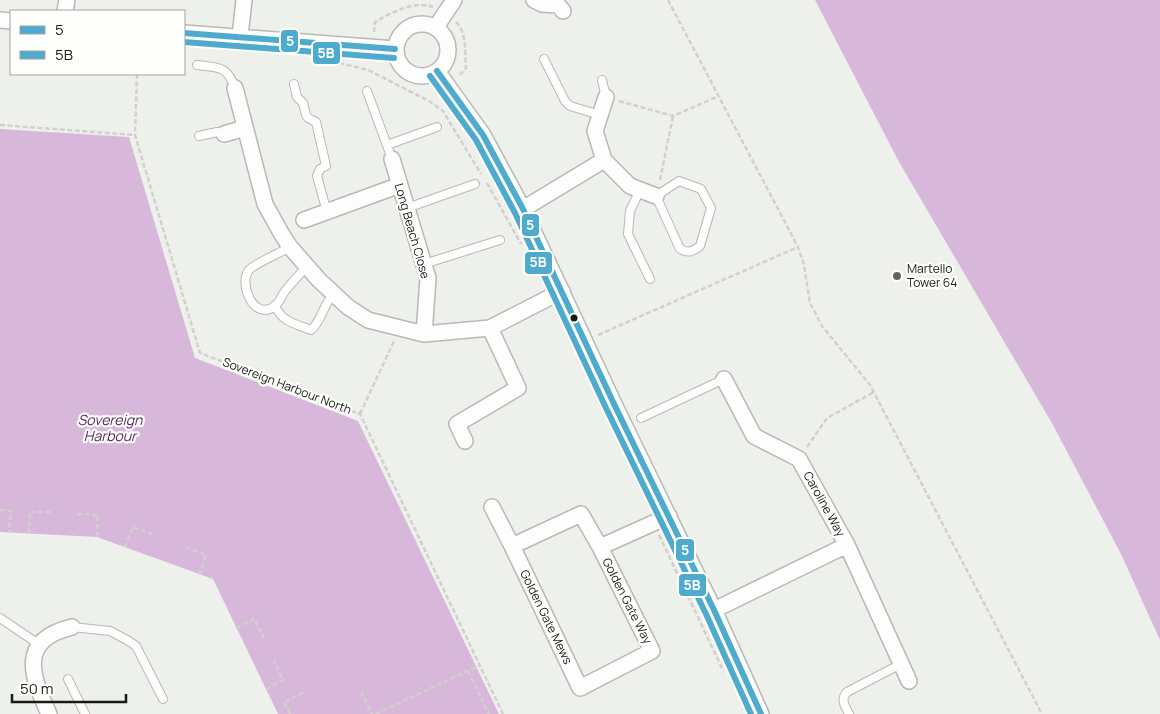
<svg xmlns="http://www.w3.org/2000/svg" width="1160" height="714" viewBox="0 0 1160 714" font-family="Manrope,sans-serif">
  <rect width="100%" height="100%" fill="#eef0eb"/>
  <!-- water -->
  <path fill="#d8b8da" d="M815,0h345v640l-39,-86 -68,-129 -154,-263z
    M0,129l129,8 66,221 163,63 141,293h-221l-65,-135 -116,-42 -97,-5z"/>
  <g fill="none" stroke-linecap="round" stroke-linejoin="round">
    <!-- lane casing -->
    <g stroke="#b7b9b5" stroke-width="10">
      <path id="lane" d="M544,59l21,42 5,5 30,9
        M197,65c21,3 30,0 38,23
        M602,80l4,17
        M294,84l3,13 6,6 3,12 2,3 8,4 10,44 -6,3 -3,7 10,36
        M367,91l25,68
        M199,136l18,-4 7,2
        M387,145l50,-18
        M679,181l22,8 10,19 -11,38c-7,5 -11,8 -20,3l-24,-53z
        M640,190l-10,21 -2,23 22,45
        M407,208l68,-24
        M290,247c-8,5 -36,17 -41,23 -11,14 5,52 26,36 5,-4 7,-12 11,-16 7,-9 14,-16 21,-24
        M424,264l76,-24
        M275,305c6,17 21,19 36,25 12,-10 11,-25 23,-36
        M641,418l83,-39
        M0,618l40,27
        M72,627l38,4 17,9 9,6 27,53
        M68,679l17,35
        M849,714c-4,-8 -9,-14 -2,-22l54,-28"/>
    </g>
    <!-- street casing -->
    <g stroke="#b7b9b5" stroke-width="18">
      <path id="street" d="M534,0l8,4 16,1 5,6
        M65,11l2,-11
        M0,20l11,1
        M396 50a26 26 0 1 1 52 0a26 26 0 1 1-52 0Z
        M436,27l18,-27
        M184,33l211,16
        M240,36l4,-36
        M437,71l46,64 40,74 91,195 100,206 47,104
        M235,88l30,116 16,29 9,14 29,33 29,27 20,13 56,14 66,-6 72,-37
        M606,97l-11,34 9,29 26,26 26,10
        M224,134l21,-6
        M392,159l36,119 -4,56
        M523,209l81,-49
        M304,220l96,-35
        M724,379l30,57 45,23 48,86 62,136
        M465,441l-8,-17 61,-36 -28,-60
        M492,507l20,39 69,-32 19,33 52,104 -72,37 -68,-142
        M600,547l69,-31
        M714,610l133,-65
        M49,714c-18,-39 -31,-74 23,-87"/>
    </g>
    <!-- path -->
    <path stroke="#d0d1cf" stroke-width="2.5" stroke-dasharray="5 2.5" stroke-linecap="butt" d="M668,0l130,247 6,18 6,38 12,23 48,59 172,329
      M456,22c11,10 9,32 10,46l-7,8
      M374,32l1,-10c16,-9 38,-22 58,-15
      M332,61l36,9 61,31 14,10 38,63
      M137,74l-2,61 65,218 160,61 143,300
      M619,101l54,15 46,-20
      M0,125l135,10
      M660,180l13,-64
      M487,183l34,61
      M598,335l200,-88
      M360,414l34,-73
      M807,447l20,-29 47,-26
      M0,510l11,1 -2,22
      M77,514l21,1 -1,22
      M29,534l1,-22h23
      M659,535l63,133
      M125,547l8,-20 19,7
      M186,547l20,8 -7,19
      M236,628l18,-9 10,19
      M468,671l21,43
      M266,689l17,-9 -9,-19
      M361,692l11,22
      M290,714l-6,-12 20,-10
      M376,714l104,-49"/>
    <!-- lane -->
    <use href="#lane" stroke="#fcfdfc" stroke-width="8"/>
    <!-- street -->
    <use href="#street" stroke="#fcfdfc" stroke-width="15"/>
    <!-- bus-1 casing -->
    <g stroke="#fefffc" stroke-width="10">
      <path id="bus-1" d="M184,33l211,16
        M437,71l46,64 40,74 91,195 100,206 47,104"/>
    </g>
    <!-- bus-2 casing -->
    <g stroke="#fefffc" stroke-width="10">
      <path id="bus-2" d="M184,42l210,16
        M430,76l46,64 39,73 91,195 100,206 45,100"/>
    </g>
    <!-- bus-1 -->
    <use href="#bus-1" stroke="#4eabce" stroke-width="6"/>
    <!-- bus-2 -->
    <use href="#bus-2" stroke="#4eabce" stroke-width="6"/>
  </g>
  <!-- markers -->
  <circle fill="#636561" stroke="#fefffc" stroke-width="2" cx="897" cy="276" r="5"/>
  <circle fill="#181a16" stroke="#fefffc" stroke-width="2" cx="574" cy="318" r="4.5"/>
  <g text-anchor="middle" stroke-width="4.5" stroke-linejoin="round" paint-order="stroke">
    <!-- street labels -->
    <g font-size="12" fill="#181a16" stroke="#fefffc">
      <text transform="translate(412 231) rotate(74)" y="4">Long Beach Close</text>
      <text transform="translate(287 386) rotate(21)" y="4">Sovereign Harbour North</text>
      <text transform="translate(824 504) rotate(61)" y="4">Caroline Way</text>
      <text transform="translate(627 601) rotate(63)" y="4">Golden Gate Way</text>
      <text transform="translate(546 617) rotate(64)" y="4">Golden Gate Mews</text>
    </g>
    <!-- poi labels -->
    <g font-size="12" fill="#181a16" stroke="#fefffc" text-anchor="start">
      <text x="907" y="273">Martello<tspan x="907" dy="14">Tower 64</tspan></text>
    </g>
    <!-- water labels -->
    <g font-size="14" font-style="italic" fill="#551e5b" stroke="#fefffc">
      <text x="110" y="425">Sovereign<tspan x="110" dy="16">Harbour</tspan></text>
    </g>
  </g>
  <g stroke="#fefffc" stroke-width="2">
    <rect x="280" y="29" width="19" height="24" rx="5" fill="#4eabce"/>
    <rect x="312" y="41" width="29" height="24" rx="5" fill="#4eabce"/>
    <rect x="521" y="213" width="19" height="24" rx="5" fill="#4eabce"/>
    <rect x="524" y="251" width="29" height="24" rx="5" fill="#4eabce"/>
    <rect x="675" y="538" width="20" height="24" rx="5" fill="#4eabce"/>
    <rect x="678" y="573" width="29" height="24" rx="5" fill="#4eabce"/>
  </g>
  <g font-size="14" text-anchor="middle" font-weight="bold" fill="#fff">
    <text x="290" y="46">5</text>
    <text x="326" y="58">5B</text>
    <text x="530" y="230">5</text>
    <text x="538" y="267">5B</text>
    <text x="685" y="555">5</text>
    <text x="692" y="590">5B</text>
  </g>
  <!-- legend -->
  <rect x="10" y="10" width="175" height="65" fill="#fefffc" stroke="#a2a3a0"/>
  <rect x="20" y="26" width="25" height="8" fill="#4eabce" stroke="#a2a3a0"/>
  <text x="55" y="35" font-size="15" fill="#181a16">5</text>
  <rect x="20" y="51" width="25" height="8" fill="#4eabce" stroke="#a2a3a0"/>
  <text x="55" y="60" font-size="15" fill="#181a16">5B</text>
  <!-- scale -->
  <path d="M12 694v8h114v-8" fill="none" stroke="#181a16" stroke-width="2.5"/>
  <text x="20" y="694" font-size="15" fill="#181a16" stroke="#fefffc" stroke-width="4" paint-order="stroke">50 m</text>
</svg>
